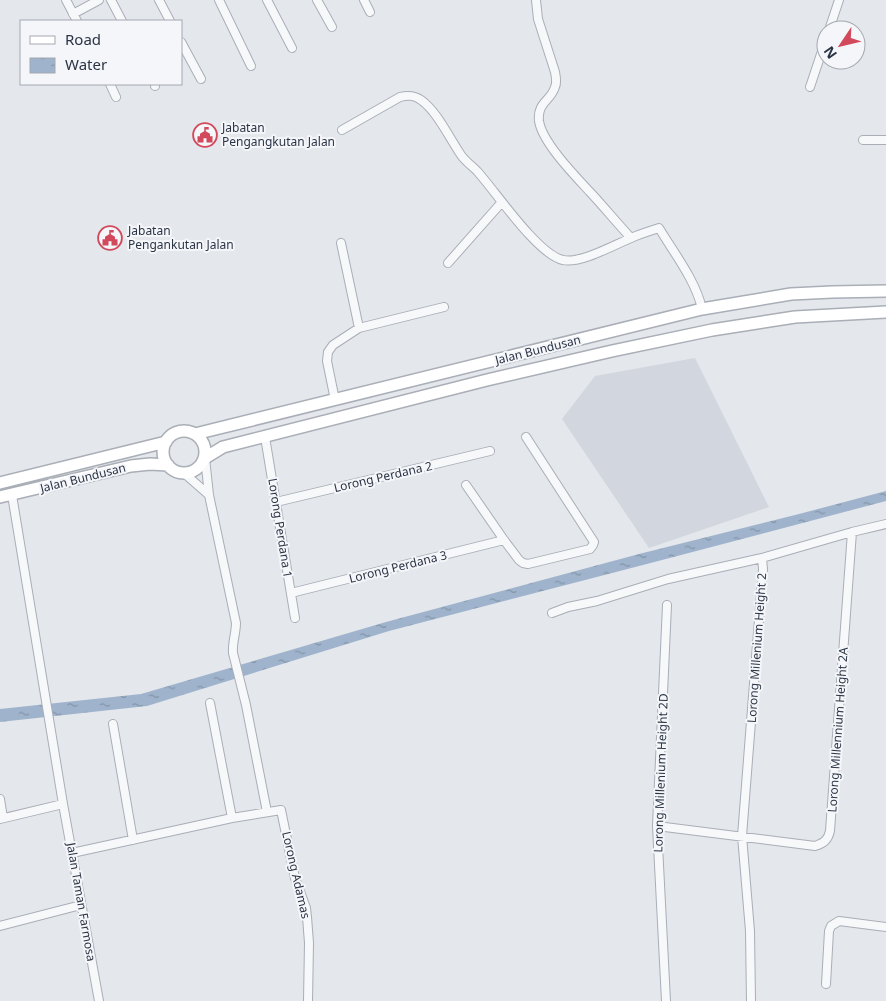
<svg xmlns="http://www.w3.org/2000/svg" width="886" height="1001" viewBox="0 0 886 1001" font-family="'Noto Sans',sans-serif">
  <defs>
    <pattern id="water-ripples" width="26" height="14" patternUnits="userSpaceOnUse" patternTransform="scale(1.25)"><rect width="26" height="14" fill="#9fb4cc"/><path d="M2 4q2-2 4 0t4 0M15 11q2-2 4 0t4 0" fill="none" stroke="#8293a7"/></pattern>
  </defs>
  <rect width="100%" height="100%" fill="#e4e7ec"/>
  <!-- built -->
  <path fill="#d2d6de" d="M695,358l74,149 -120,41 -87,-129 33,-43z"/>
  <!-- water -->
  <path fill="url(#water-ripples)" d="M886,491v10l-243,64 -254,66 -242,75 -147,16v-13l141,-15 245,-72 253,-68 160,-40z"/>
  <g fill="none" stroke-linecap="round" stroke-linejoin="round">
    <!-- street casing -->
    <g stroke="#a9aeb7" stroke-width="10">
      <path id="street" d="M66,0l11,21
        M111,0l11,21
        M159,0l11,21
        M219,0l32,66
        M267,0l25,48
        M317,0l15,27
        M364,0l6,12
        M536,0l2,19 17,53c1,5 2,11 0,15 -4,14 -18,15 -16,34 3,21 36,55 51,71 14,15 27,31 41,46
        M73,14l26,-14
        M829,30l10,-30
        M181,42l20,37
        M110,84l6,13
        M155,84v2
        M810,87l16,-48
        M342,130l58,-33c8,-2 14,-2 21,3 16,11 29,39 40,55 4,6 11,11 16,16 19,21 61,84 86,89 17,4 51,-15 68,-22 9,-4 19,-7 28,-10 15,25 37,53 43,81
        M863,140h23
        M341,243l18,85
        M448,263l54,-61
        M335,400l-8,-39 1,-9 5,-7 26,-17 85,-21
        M265,437l30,181
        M205,458l4,37 27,128c0,10 -4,20 -3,30l13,52 21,107
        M185,474l24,21
        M466,485l38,55 15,20 4,3 5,1 62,-15 3,-4 1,-3 -68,-105
        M12,495l51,309 36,197
        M276,502l214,-51
        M291,593l213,-53
        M552,613l16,-6 29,-6 71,-22 94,-21
        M210,703l22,115
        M113,724l20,116
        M0,799l3,19
        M0,819l63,-15
        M657,826l158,20c9,-3 13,-6 15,-15l22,-299
        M72,853l160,-35 49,-8 14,68 11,30 1,9 2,26 -1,58
        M0,926l81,-21
        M826,984l3,-53 2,-5 8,-5 47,6
        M666,1001l-9,-175 10,-221
        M751,1001l-1,-70 -8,-95 21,-267 -1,-11 90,-26 34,-8"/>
    </g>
    <!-- secondary casing -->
    <g stroke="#a9aeb7" stroke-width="14">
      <path id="secondary" d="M163 452a21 21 0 1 1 42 0a21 21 0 1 1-42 0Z
        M195,434l507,-125 89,-15 41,-2 54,-1
        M205,458l18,-11 264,-67 125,-29 100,-21 83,-13 91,-5
        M0,483l166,-41
        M0,497l131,-31 19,-2 18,1"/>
    </g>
    <!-- street -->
    <use href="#street" stroke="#f7f8fa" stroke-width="8"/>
    <!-- secondary -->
    <use href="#secondary" stroke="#fff" stroke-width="11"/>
  </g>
  <!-- icons -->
  <defs>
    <g id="civic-ring" transform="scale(1.25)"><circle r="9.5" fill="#f4f6f9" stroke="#d1495b" stroke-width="1.5"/><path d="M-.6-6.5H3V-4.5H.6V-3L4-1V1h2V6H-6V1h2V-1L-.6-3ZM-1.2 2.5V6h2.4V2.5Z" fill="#d1495b"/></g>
  </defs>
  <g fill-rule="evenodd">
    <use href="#civic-ring" x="205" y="135"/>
    <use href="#civic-ring" x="110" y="238"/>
  </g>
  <g text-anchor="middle" stroke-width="4" stroke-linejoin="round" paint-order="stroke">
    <!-- poi labels -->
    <g font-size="12" fill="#2b3445" stroke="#f4f6f9" text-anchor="start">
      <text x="222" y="132">Jabatan<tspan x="222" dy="14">Pengangkutan Jalan</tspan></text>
      <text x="128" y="235">Jabatan<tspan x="128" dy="14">Pengankutan Jalan</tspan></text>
    </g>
    <!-- street labels -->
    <g font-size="12" fill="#2b3445" stroke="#f4f6f9">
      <text transform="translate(538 350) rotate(-14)" y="4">Jalan Bundusan</text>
      <text transform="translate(383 477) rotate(-13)" y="4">Lorong Perdana 2</text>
      <text transform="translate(83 478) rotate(-14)" y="4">Jalan Bundusan</text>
      <text transform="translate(280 528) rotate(81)" y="4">Lorong Perdana 1</text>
      <text transform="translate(398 567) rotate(-14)" y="4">Lorong Perdana 3</text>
      <text transform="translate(757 648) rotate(-86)" y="4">Lorong Millenium Height 2</text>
      <text transform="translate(838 730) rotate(-86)" y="4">Lorong Millennium Height 2A</text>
      <text transform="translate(661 773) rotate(-88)" y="4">Lorong Millenium Height 2D</text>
      <text transform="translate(296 875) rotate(77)" y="4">Lorong Adamas</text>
      <text transform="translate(81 902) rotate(80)" y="4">Jalan Taman Farmosa</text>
    </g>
  </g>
  <!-- legend -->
  <rect x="20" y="20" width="162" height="65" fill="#f4f6f9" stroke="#a4a8b1"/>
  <rect x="30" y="36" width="25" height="8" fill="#ffffff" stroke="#a4a8b1"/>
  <text x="65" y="45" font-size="15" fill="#2b3445">Road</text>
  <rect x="30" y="58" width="25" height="15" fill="url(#water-ripples)" stroke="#a4a8b1"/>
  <text x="65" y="70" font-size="15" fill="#2b3445">Water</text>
  <!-- north arrow -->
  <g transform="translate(841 45) rotate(235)"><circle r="24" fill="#f4f6f9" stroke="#a4a8b1"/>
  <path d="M0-4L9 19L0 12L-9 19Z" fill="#d1495b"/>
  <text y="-8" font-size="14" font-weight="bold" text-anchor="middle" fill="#2b3445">N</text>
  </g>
</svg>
